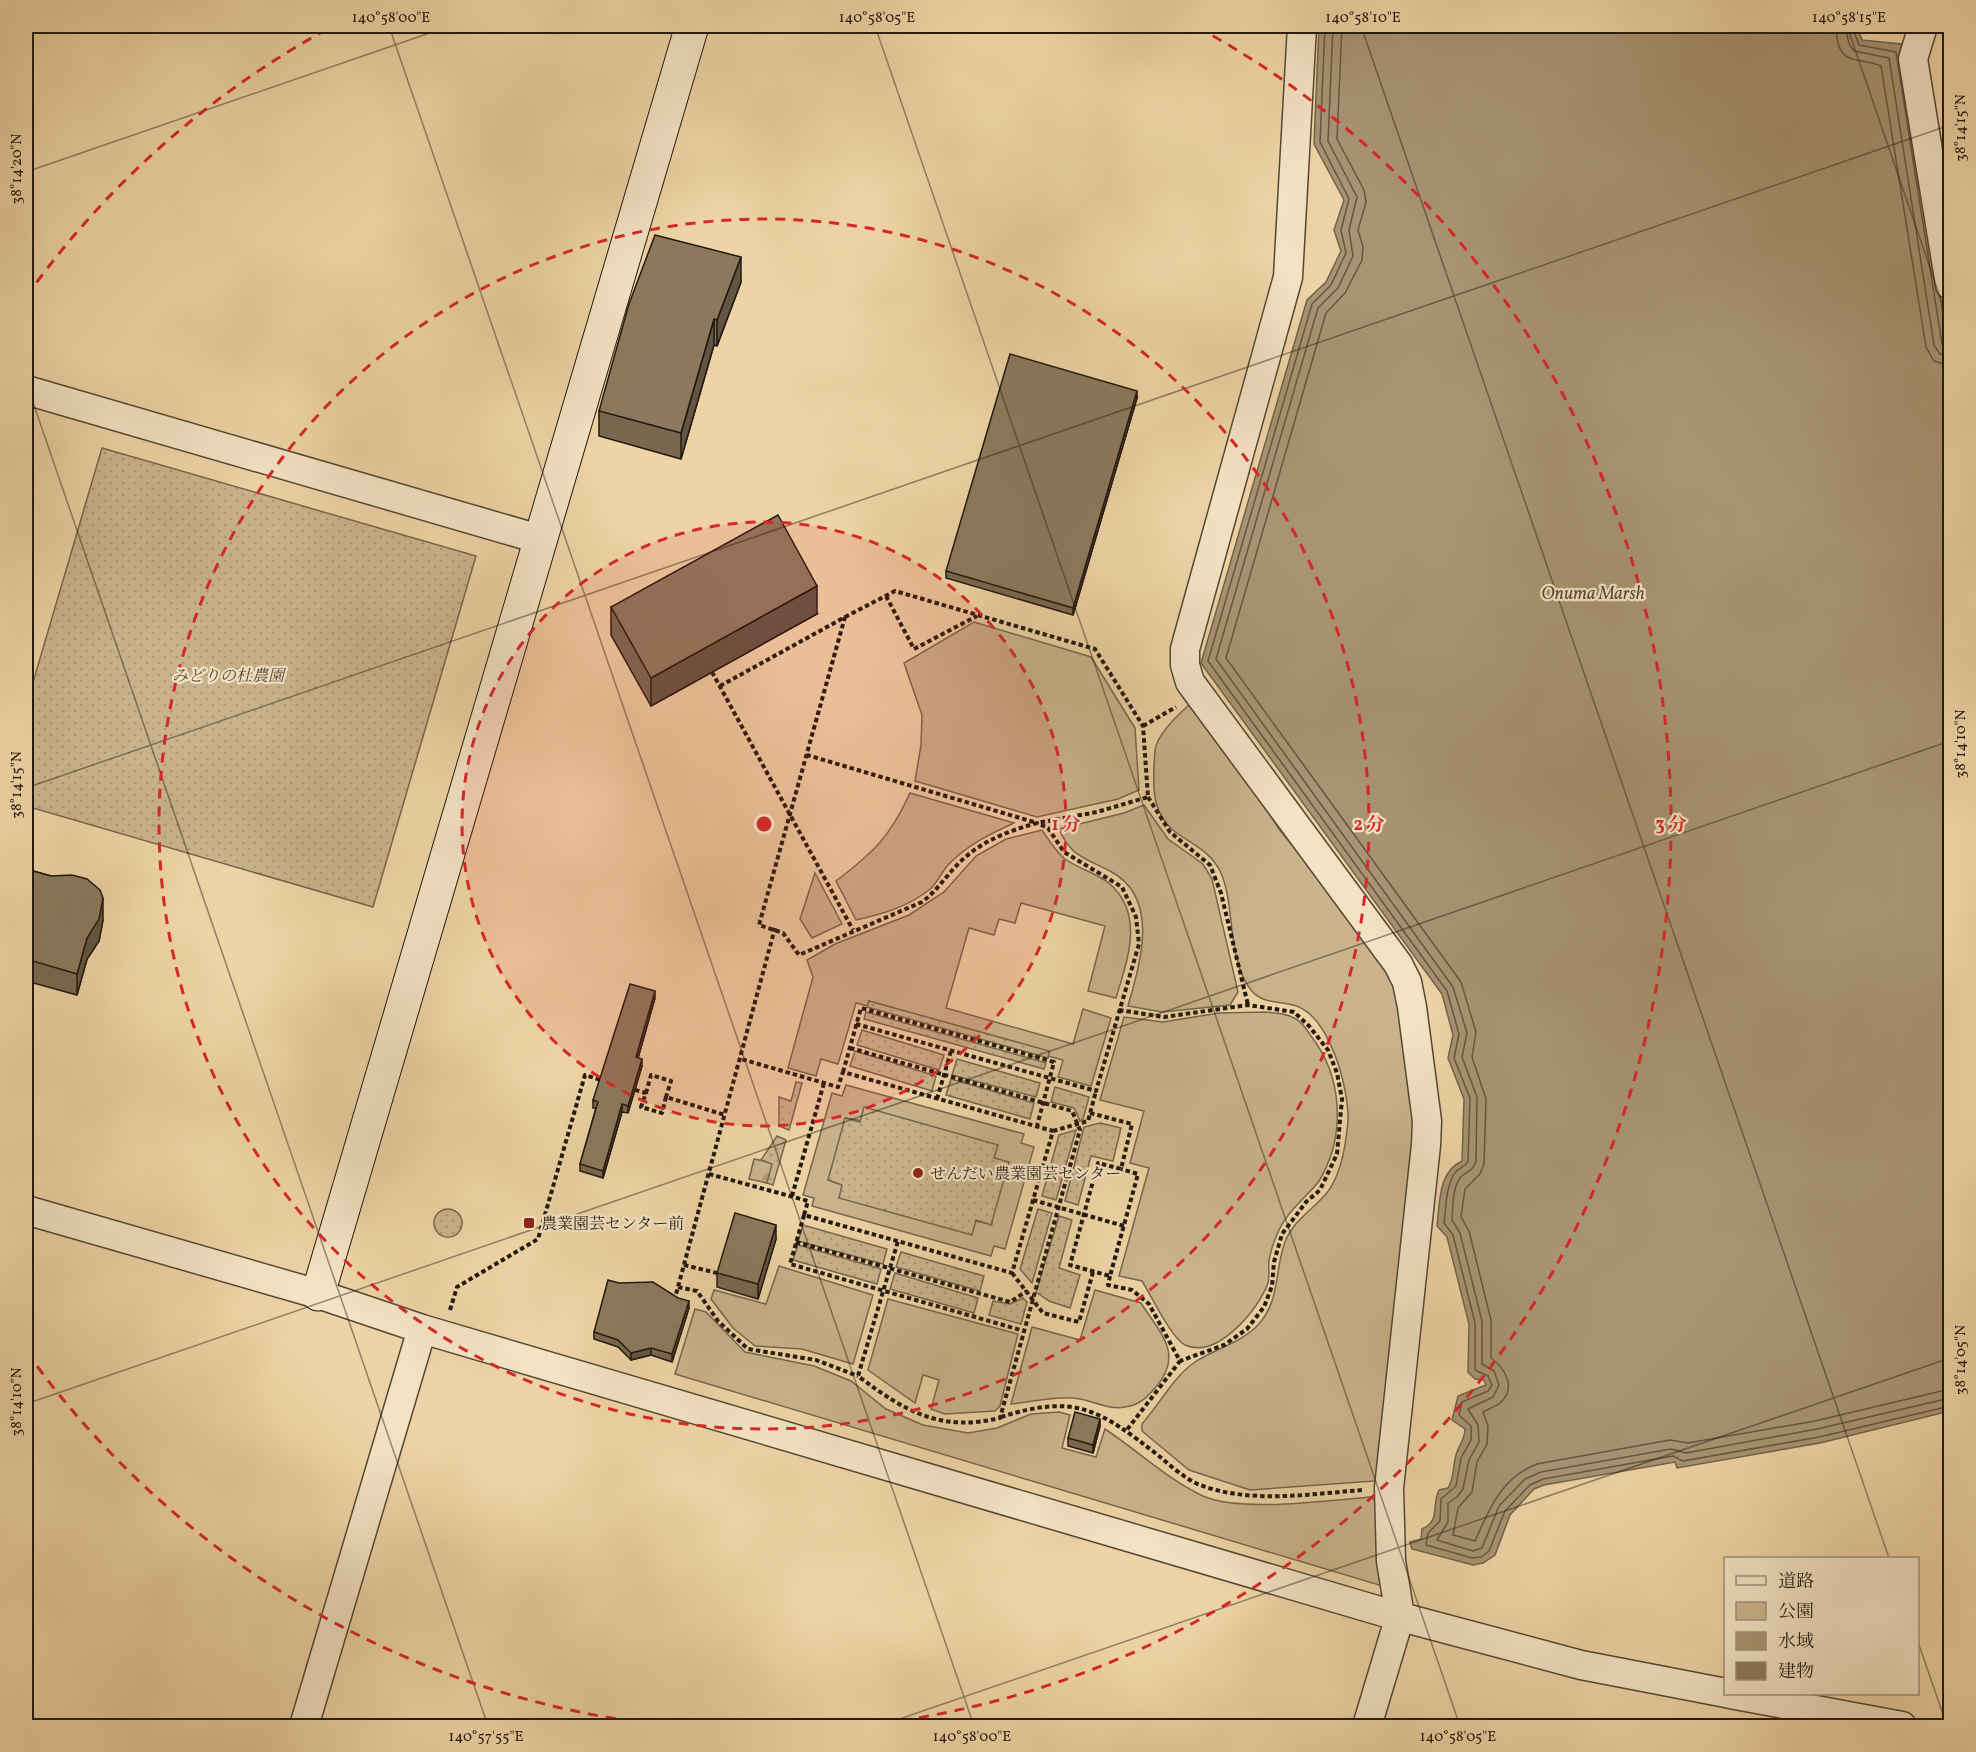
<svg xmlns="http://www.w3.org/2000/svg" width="1976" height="1752" viewBox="0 0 1976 1752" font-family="Vollkorn,'Noto Serif JP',serif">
  <defs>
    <pattern id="forest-firs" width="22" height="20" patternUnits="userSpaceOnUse" patternTransform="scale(1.5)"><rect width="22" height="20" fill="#cab38c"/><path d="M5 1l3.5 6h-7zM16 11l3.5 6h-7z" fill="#ad9978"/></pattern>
    <pattern id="garden-dots" width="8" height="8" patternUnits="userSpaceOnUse" patternTransform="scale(1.5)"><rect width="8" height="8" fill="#cab38c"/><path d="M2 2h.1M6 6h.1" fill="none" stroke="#ad9978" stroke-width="1.8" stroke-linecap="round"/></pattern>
  </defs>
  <rect width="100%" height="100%" fill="#edd3a5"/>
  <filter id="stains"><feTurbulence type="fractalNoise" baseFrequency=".00333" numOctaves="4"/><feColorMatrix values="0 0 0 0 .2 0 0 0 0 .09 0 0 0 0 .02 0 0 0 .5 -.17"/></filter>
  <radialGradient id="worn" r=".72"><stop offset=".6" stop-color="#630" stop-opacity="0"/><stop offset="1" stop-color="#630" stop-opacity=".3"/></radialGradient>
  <!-- green -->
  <path fill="#cab38c" stroke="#76664e" stroke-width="1.5" fill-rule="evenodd" d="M974,622l117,35 44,71 4,62 -21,9 -81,18 -122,-36 6,-36 1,-30 -18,-52z
    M1189,705l12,4 78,120 74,91 38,53 29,148 -38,354 -8,6 -124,9 -61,-20 -47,-39v-7c17,-19 32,-48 53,-62 20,-13 45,-19 62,-36 24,-25 17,-55 28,-84 8,-21 27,-32 41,-48 15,-18 20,-49 22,-73 1,-32 -18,-107 -55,-116 -15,-4 -31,-1 -42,-15 -25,-32 -15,-82 -30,-117 -10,-22 -30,-29 -47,-42 -21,-17 -21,-41 -20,-66 1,-7 0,-16 3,-22 7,-15 20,-27 32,-38z
    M910,793l104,30c-24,11 -47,22 -66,42 -7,8 -11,19 -19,25 -22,17 -46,24 -73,30l-20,-39c38,-29 54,-44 74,-88z
    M1144,805l24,34 35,25 9,15 26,113 -8,13 -68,7 -34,-6c12,-43 33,-108 -18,-135 -25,-13 -39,-14 -51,-42l65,-16z
    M1042,830c7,10 13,21 23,29 14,10 32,14 45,25 35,31 17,77 6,114l-28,-7 17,-65 -84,-23 -6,20 -16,-4 -5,16 -25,-7 -23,80 127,36 10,-35 28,9 -20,68 -33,-9 5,-17 -15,-4 1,-4 -180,-51 -1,5 -12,-3 -18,61 -17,-5 -5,17 -28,-8 25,-91 -6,-17 28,-16 74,-29 35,-23 32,-36 30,-17z
    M815,873l27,51 -30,14 -12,-19z
    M1265,1012c10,1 22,1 31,7 6,3 11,11 15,17 32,41 35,100 8,145 -10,14 -28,26 -38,45 -5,10 -10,23 -12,34 -1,7 1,15 -1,23 -9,26 -51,77 -83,62 -14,-7 -34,-50 -43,-64l-23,-5 30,-108 -19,-5 14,-52 -44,-11 24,-83 39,5 56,-9z
    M846,1085l178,49 -3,9 13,4 -29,102 -11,-3 -3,10 -179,-50 2,-8 -11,-3 29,-102 10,3zM846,1118l151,27 -3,13 -2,66 -153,-26 4,-13 -15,-5z
    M779,1266l94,29 -20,69 -51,-15 -47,-3 -22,-18 -22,-29 3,-9 52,14z
    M1095,1290l46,13c19,30 44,52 14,85 -9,10 -15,17 -30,19 -16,3 -29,-5 -45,-8 -22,-4 -47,3 -69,5l21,-77 48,13z
    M888,1299l130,35 -18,72 -5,5 -50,3 -14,-5 8,-29 -16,-5 -8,28 -47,-33z
    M695,1309l11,3 39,40 69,14 37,15 35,28 37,16 45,8 29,-5 34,-14 28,-2 11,3 -8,33 34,9 9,-28c32,21 63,51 98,67 39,17 126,4 169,1l7,10 10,81 -714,-214z"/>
  <!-- forest -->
  <path fill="url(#forest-firs)" stroke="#76664e" stroke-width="1.5" d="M754,1159l19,4 -6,20 -18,-4z"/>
  <!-- garden -->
  <path fill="url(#garden-dots)" stroke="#76664e" stroke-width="1.5" d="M102,448l374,108 -103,351 -347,-101v-100z
    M869,1001l180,50 -1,7 -181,-51z
    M866,1012l180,51 -2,6 -180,-50z
    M862,1030l82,25 -5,15 -82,-25z
    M855,1051l81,25 -4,15 -82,-25z
    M957,1059l83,24 -4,14 -84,-22z
    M951,1079l83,24 -4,16 -84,-24z
    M796,1082l6,1 -13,47 -10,-4v-29l12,4z
    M1055,1087l34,10 -6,22 -3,2 -6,-13 -23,-6z
    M864,1107l134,38 -4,13 15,4 -18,63 -15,-5 -4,15 -133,-37 3,-13 -14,-5 17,-62 15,4z
    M1100,1123l21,5 -8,33 -22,-5 -13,49 -13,-4 19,-74z
    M1076,1130l-20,70 -14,-4 17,-61z
    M777,1136l9,4 -13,45 -6,-2 5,-19 -11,-4z
    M1038,1209l14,4 -20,70 -12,-14z
    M434 1223a14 14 0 1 1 28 0a14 14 0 1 1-28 0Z
    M1059,1216l13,4 -13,48 21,7 -10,33 -21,-7 -13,-9z
    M803,1225l84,24 -4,15 -85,-23z
    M798,1245l83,24 -4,15 -84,-24z
    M901,1252l83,24 -4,15 -84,-24z
    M895,1273l83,25 -4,15 -84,-24z
    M1023,1298l4,4 -6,22 -32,-9 4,-14 17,3z"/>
  <!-- water -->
  <path fill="#a89372" stroke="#72624a" stroke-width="1.5" d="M1319,26h538l5,14 39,4 49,317v1050l-130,32 -143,25 -2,-6 -131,23 -10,4 -24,26 -15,40 -12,8 -10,2 -61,-16 -2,-7 11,-3 1,-10c19,-8 9,-23 17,-39l9,-2c6,-9 5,-22 8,-33 3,-11 9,-15 9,-26l-13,-9 6,-24 28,-11 -2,-5 -9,-1 -7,-7 1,-48 -22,-87 -10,-11c3,-24 1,-54 25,-65l2,-62 -16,-41 5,-23 -11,-41 -241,-331 106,-363 19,-18 15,-31 -7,-21 10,-30 -30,-56z"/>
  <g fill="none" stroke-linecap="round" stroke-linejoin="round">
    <!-- shore -->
    <path stroke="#655640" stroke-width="1.5" d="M1325,26l-5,116 29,57 -8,31 5,23 -15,32 -19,19 -104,357 239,330 12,43 -5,24 16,40 -2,63c-3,7 -10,6 -14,13 -8,14 -8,33 -10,49l9,12 22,88v47l13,6 4,9 -4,6 -26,11 -3,13 12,11v14l-10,18 -5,28 -15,13 -1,22 -12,12 -2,12 46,13 9,-1 8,-6 16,-40 25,-26 13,-6 130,-23 10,5 136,-24 131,-31
      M1333,26l-5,115 29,56 -8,33 4,26 -15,32 -20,20 -102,351 237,328 14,46 -5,24 15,40 -1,64c-3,11 -10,10 -16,17 -8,11 -7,30 -8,42l8,13 22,88v43l12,7 5,14 -6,12 -25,12 10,16 1,17 -10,18 -6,29 -6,8 -9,6v19l-11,18 36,11 9,-3 17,-42 26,-27 16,-7 130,-23 15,4 131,-24 133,-31
      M1342,26l-5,113 27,51 2,12 -8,28 5,17 -1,13 -17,33 -19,20 -100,345 235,324 15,50 -4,25 14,42 -2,65 -4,10 -15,15 -4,28 8,14 22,89v38c14,10 26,30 9,45 -5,4 -12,6 -17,9l5,14 -1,18 -10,18 -5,30 -14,16 -5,27 22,6c14,-32 27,-64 62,-77l133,-24 18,3 127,-22 135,-32
      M1836,26c1,44 22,29 45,40l45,281 8,14 16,5
      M1845,26l4,18 5,7 35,7 45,287 6,9 10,3
      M1852,26l7,19 37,7 46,292 3,4 5,1"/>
    <!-- street casing -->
    <g stroke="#554734" stroke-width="31">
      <path id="street" d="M1302,26l-14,251 -103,372v16l5,17 208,282 9,18 5,25 15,114 -1,24 -37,343 2,73 9,55 -33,110
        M1923,26l-10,33 37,226
        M26,390l513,149
        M26,1210l292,84 104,35 968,285 191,51 145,28
        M1730,1694l172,32
        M304,1726l118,-397"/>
    </g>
    <!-- secondary casing -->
    <g stroke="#22180f" stroke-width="35">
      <path id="secondary" d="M318,1294l374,-1268"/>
    </g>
    <!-- path -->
    <path stroke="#22180f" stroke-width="4" stroke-dasharray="4.5 3" stroke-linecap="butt" d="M886,596l28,53 63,-33
      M845,617l50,-26 200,58 48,77 5,71 -51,15 -60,11
      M712,672l141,258
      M720,686l125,-69 -86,308 24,8 16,22 123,-53c15,-11 23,-25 36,-38 21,-22 50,-33 79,-41l-230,-68
      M1143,726l33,-19
      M1148,797l22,35 40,33 11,28 27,112
      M1119,1010l45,7 84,-12 46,7 15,14 19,24 9,23 5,26 -5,55 -17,36 -14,12 -24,32 -8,28 -2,24 -8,21 -17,22 -23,16 -44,16
      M856,1024l240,67 43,-147 -3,-27 -14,-30 -58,-35 -16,-24 -11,-5
      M850,1048l222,63 8,19 -80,288c-60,14 -94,-6 -142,-42l40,-135
      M843,1072l18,-64 193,54 -17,64
      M635,1090l11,3 -5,14 21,6 4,-16 59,18
      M646,1093l5,-18 20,6 -5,16
      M937,1099l14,-48
      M1090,1113l42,11 -11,45 -23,-6 -28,102 40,11 28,-102 -17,-5
      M1053,1131l35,-10 8,-30
      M709,1174l99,27 -4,14 208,58 41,-142 -210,-59 -5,15 -97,-28
      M792,1196l32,-113
      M1033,1200l91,26
      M804,1215l-14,49 234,67
      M796,1242l214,60 17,-11
      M684,1265l37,9
      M1012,1273l31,40 36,9 14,-50
      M1110,1276l-2,9 24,5 17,14 31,57 -54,70
      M678,1287l19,4 21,30 30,28 68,11 42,16
      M672,1297l3,1 100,-370
      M450,1310l7,-23 81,-48 47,-164 16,5
      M1001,1417c75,-24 99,-7 158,39 12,10 26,23 41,29 51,19 109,9 163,5"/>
    <!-- street -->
    <use href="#street" stroke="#f3e2c4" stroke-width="28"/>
    <!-- secondary -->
    <use href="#secondary" stroke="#f3e2c4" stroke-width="33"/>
  </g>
  <!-- wall -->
  <path fill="#786850" stroke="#22180f" stroke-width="1.5" d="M741,282l-24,64 -3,-1 -33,114 -82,-23v-25z
    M1137,398l-64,217 -127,-37v-7z
    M611,607l206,7 -166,92 -40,-71z
    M26,869l25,7 52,44 -4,21 -12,18 -10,36 -51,-14z
    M655,998l-17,60 4,8 -14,47 -6,-1 -19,66 -23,-7v-7l16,-56h-3v-8z
    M776,1239l-18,60 -41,-12v-14z
    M689,1308l-17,54 -21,-7 -20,5 -13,-13 -24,-8v-7z
    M1100,1426l-7,27 -25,-7v-8z"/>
  <!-- shaded-wall -->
  <path fill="#625541" stroke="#22180f" stroke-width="1.5" d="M741,257v25l-24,64v-26z
    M714,319v26l-33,114v-26z
    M1137,391v7l-64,217v-7z
    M817,586v28l-166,92v-28z
    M103,898v22l-4,21 -12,18 -10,36v-21l10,-36z
    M655,991v7l-19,67v-8z
    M642,1059v7l-14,47v-7z
    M622,1104v8l-19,66v-7z
    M776,1225v14l-18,60v-15z
    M689,1301v7l-17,54v-8z
    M651,1348v7l-20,5v-7z
    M1100,1419v7l-7,27v-8z"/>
  <!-- building -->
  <path fill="#8c795d" stroke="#22180f" stroke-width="1.5" d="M655,235l86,22 -24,63 -3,-1 -33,114 -82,-22 30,-107z
    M1010,354l127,37 -64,217 -127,-37z
    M778,515l39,71 -166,92 -40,-71z
    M26,869l25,7 21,-1 15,4 13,11 3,8 -4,21 -12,19 -10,36 -51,-15z
    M630,984l25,7 -19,66 6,2 -14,47 -6,-2 -19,67 -23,-7 18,-62 -5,-2z
    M735,1213l41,12 -18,59 -41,-11z
    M608,1280l11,3 34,-1 25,16 11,3 -17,53 -21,-6 -20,5 -13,-13 -24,-8z
    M1075,1412l25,7 -7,26 -25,-7z"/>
  <!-- ticks -->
  <path fill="none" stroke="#22180f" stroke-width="1.5" stroke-opacity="0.45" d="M389,26l585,1700M875,26l585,1700M1361,26l528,1532M1847,26l103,300M26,172l424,-146M26,382l462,1344M26,788l1924,-663M26,1404l1924,-663M1918,1642l29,84M879,1726l1071,-368"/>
  <!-- distance rings -->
  <circle cx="764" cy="824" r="302" fill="#d62828" fill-opacity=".12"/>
  <g fill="none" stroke="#d62828" stroke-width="3" stroke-dasharray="10 8">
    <circle cx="764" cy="824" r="302"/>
    <circle cx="764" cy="824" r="605"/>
    <path d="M669 1726A907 907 0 0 1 26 1351M26 297A907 907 0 0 1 331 27M1197 27A907 907 0 0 1 859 1726"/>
  </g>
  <!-- markers -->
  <g fill="#8f2418" stroke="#f3e2c4" stroke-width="2">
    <circle cx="918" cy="1173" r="6"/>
    <rect x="523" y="1217" width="12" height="12" rx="3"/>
  </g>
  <g text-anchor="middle" stroke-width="4.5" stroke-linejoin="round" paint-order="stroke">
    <!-- park labels -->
    <g font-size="16" font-style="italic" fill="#544634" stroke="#f3e2c4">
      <text x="228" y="681">みどりの杜農園</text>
    </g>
    <!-- poi labels -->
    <g font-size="16" fill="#22180f" stroke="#f3e2c4" text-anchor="start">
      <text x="930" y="1179">せんだい農業園芸センター</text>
      <text x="541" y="1229">農業園芸センター前</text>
    </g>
    <!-- water labels -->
    <g font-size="18" font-style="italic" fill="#584937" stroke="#f3e2c4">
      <text x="1593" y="599">Onuma Marsh</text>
    </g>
  </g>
  <circle cx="764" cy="824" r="9" fill="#d62828" stroke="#f3e2c4" stroke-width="3"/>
  <g font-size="18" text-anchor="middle" font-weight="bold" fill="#d62828" stroke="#f3e2c4" stroke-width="4.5" stroke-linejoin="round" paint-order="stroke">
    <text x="1066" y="830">1 分</text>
    <text x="1369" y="830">2 分</text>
    <text x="1671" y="830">3 分</text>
  </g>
  <!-- margin -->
  <rect width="1976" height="1752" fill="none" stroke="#edd3a5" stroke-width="66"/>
  <!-- legend -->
  <rect x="1724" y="1557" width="195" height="138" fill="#f3e2c4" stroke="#9f917c" stroke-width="1.5"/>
  <rect x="1736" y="1576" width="30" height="9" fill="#f3e2c4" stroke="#9f917c" stroke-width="1.5"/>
  <text x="1778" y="1587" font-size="18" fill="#22180f">道路</text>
  <rect x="1736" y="1602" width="30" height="18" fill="#cab38c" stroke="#9f917c" stroke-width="1.5"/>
  <text x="1778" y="1617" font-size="18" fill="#22180f">公園</text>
  <rect x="1736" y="1632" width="30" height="18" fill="#a89372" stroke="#9f917c" stroke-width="1.5"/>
  <text x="1778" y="1647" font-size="18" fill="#22180f">水域</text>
  <rect x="1736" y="1662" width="30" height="18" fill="#8c795d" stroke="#9f917c" stroke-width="1.5"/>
  <text x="1778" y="1677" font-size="18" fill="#22180f">建物</text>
  <rect x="33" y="33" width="1910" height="1686" fill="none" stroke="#22180f" stroke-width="2"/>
  <g font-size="15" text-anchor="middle" fill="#22180f">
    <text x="391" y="22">140°58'00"E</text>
    <text x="877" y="22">140°58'05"E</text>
    <text x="1363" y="22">140°58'10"E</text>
    <text x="1849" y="22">140°58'15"E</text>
    <text transform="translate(1960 128) rotate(-90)" y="5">38°14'15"N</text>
    <text transform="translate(16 169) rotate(-90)" y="5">38°14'20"N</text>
    <text transform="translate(1960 744) rotate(-90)" y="5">38°14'10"N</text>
    <text transform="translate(16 785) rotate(-90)" y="5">38°14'15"N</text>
    <text transform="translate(1960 1360) rotate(-90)" y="5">38°14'05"N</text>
    <text transform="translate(16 1402) rotate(-90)" y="5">38°14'10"N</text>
    <text x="486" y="1741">140°57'55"E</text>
    <text x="972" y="1741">140°58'00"E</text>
    <text x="1458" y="1741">140°58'05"E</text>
  </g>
  <rect width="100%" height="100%" filter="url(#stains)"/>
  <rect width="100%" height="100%" fill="url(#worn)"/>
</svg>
